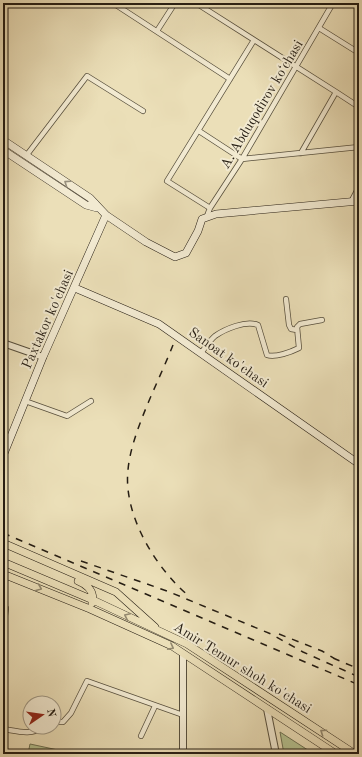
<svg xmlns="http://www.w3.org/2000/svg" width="362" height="757" viewBox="0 0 362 757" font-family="'Old Standard TT',serif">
  <rect width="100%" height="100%" fill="#ebdfb8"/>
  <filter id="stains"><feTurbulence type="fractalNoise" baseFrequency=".005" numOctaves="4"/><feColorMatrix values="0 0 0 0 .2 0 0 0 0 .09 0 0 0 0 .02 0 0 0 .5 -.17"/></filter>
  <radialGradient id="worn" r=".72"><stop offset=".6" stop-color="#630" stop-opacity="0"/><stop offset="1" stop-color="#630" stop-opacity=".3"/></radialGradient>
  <!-- green -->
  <path fill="#b5c290" stroke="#6d7052" d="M280,732l34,22h-30z
    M30,744l28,6 -1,4h-29z"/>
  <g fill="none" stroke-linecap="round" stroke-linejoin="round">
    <!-- minor casing -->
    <g stroke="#564e3c" stroke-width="6">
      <path id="minor" d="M113,3l117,76
        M196,3l140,89
        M319,28l40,25
        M157,31l18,-28
        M199,131l43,28 117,-12
        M301,153l35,-61 23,15
        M26,156l61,-80 56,35
        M351,202l8,-15
        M210,208l-43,-27 87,-141
        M207,216l3,-8 32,-49 91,-156
        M286,299l3,26 2,4 6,1
        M201,353c4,-5 9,-13 14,-17 10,-7 31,-16 43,-11l9,30c8,3 24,-3 32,-7l-2,-21 3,-3 22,-4
        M25,401l42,15 24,-15
        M3,607l3,1 -3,24
        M54,722h9l8,-9 16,-32 96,34
        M3,729c14,2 28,7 40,-2
        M141,736l14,-30"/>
    </g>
    <!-- tertiary casing -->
    <g stroke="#564e3c" stroke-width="8">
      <path id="tertiary" d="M3,343l40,14
        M183,654v100
        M267,709l9,45"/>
    </g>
    <!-- secondary casing -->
    <g stroke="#251d13" stroke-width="8">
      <path id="secondary" d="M3,140l87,58 16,17 40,27 29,15 11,-4 12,-22 4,-12 14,-5 143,-13
        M3,150l83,55 11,3
        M75,288l84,36 200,140
        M3,456l40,-99 63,-142"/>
    </g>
    <!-- primary casing -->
    <g stroke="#251d13" stroke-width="8">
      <path id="primary" d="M3,543l113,49 39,35
        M3,562l90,38 94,44 168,110
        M3,574l87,35 82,37 164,108
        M78,581c10,4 17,11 14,22"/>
    </g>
    <!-- minor -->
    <use href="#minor" stroke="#f2ead1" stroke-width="4.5"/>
    <!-- tertiary -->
    <use href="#tertiary" stroke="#f2ead1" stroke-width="6"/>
    <!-- secondary -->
    <use href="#secondary" stroke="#f2ead1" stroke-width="7"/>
    <!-- primary -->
    <use href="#primary" stroke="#ebdfb8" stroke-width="7"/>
    <!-- rail -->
    <path stroke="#251d13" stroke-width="1.5" stroke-dasharray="7 7" stroke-linecap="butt" d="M173,345c-14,36 -42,88 -45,125 -5,45 28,99 62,127
      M3,533l356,152
      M81,561l86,30 104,43 32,18 56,25
      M279,634l43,17 15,9
      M333,658l26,11"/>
  </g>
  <!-- one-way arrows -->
  <defs><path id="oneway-chevron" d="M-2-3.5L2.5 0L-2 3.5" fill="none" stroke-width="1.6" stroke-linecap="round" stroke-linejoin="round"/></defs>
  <use stroke="#968e7c" href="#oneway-chevron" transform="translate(67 183) rotate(-146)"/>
  <g stroke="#92886e">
    <use href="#oneway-chevron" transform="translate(39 588) rotate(22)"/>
    <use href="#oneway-chevron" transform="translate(127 616) rotate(-155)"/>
    <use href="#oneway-chevron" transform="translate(171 647) rotate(28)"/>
    <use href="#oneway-chevron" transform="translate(323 732) rotate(-146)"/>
  </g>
  <g text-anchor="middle" stroke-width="4" stroke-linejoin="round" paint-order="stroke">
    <!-- street labels -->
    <g font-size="14" fill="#251d13" stroke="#f2ead1">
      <text transform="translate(261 104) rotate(-59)" y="5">A. Abduqodirov koʻchasi</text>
      <text transform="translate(47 319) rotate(-66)" y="5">Paxtakor ko'chasi</text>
      <text transform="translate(229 357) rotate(35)" y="5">Sanoat ko'chasi</text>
      <text transform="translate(243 667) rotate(32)" y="5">Amir Temur shoh ko'chasi</text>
    </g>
  </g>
  <!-- margin -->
  <rect width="362" height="757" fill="none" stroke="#ebdfb8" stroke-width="16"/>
  <rect x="4" y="4" width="354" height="749" fill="none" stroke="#251d13" stroke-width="2"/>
  <rect x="8" y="8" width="346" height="741" fill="none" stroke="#251d13"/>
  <!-- north arrow -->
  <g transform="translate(42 715) rotate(77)"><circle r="19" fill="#f2ead1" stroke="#a09885"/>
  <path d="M0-3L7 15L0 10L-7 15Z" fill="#8f2418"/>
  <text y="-6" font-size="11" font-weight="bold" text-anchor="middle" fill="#251d13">N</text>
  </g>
  <rect width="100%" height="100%" filter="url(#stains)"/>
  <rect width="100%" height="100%" fill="url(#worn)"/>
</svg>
